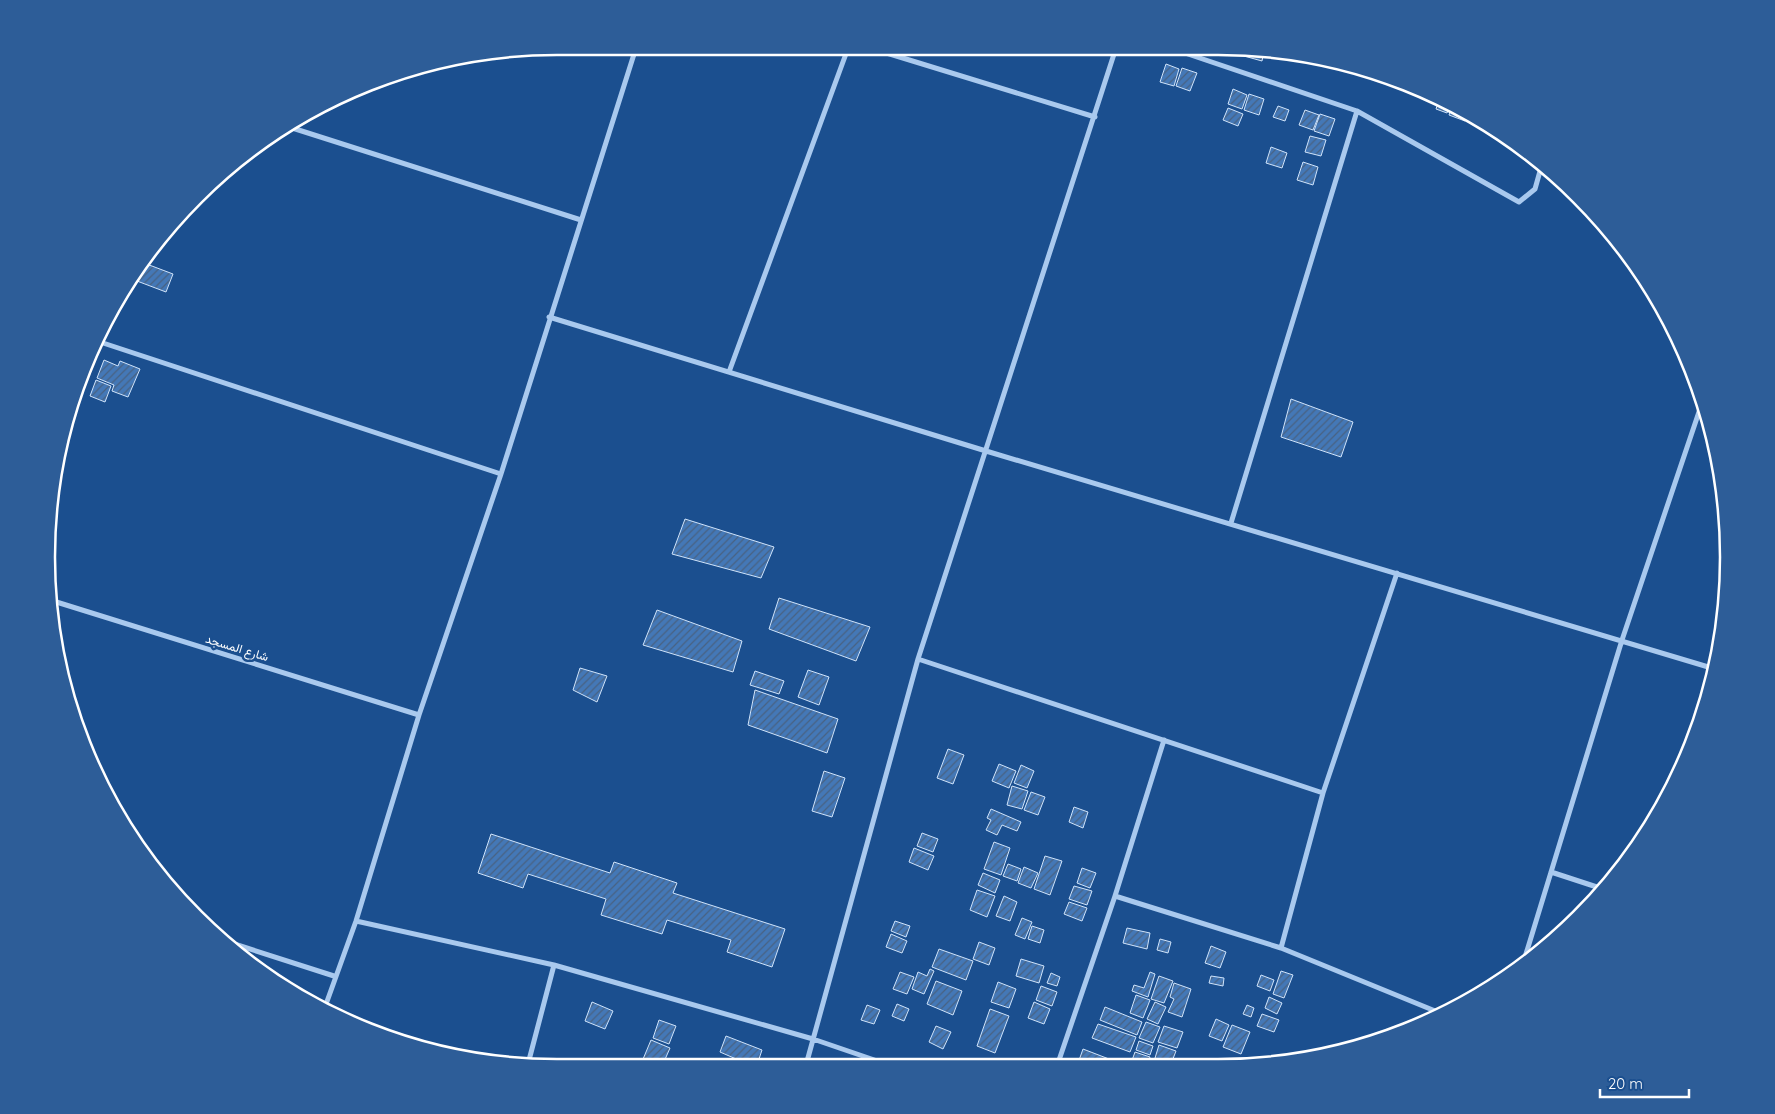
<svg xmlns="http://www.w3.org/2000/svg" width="1775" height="1114" viewBox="0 0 1775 1114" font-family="Quicksand,Vazirmatn,sans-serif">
  <defs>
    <pattern id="building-hatch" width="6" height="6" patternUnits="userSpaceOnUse" patternTransform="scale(1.25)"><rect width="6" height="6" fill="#4478b7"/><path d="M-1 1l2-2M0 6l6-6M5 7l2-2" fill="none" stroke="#486282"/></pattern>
  </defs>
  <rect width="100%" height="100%" fill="#1b4f8f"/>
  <!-- building -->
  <path fill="url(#building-hatch)" stroke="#cfe3fa" d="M1245,51h19l-2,10 -18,-5z
    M1166,64l13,5 -5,17 -14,-4z
    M1182,68l15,5 -7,18 -14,-5z
    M1233,89l14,6 -5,14 -14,-5z
    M1249,94l15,5 -5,16 -15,-5z
    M1439,100l11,6 -3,7 -11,-4z
    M1278,106l11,4 -4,11 -12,-4z
    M1452,107l15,9 -2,5 -16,-6z
    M1228,108l15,6 -5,12 -15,-6z
    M1305,110l14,5 -6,15 -14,-5z
    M1320,114l15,5 -6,17 -15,-5z
    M1310,136l16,4 -5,16 -16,-4z
    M1271,147l16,6 -5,15 -16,-5z
    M1303,162l15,5 -5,18 -16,-5z
    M144,263l29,11 -7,18 -29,-11z
    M104,360l14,6 2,-5 20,8 -12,28 -16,-6 2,-6 -17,-7z
    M96,380l15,6 -6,16 -15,-6z
    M1291,399l62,23 -12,35 -60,-20z
    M685,519l89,28 -13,31 -89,-24z
    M779,598l91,29 -14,34 -87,-32z
    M657,610l85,31 -9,31 -90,-27z
    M580,668l27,8 -10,26 -24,-12z
    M808,670l21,7 -10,28 -21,-8z
    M755,671l29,10 -5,13 -29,-9z
    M755,690l83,29 -11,34 -79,-28z
    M948,749l16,6 -11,29 -16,-6z
    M999,764l17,7 -7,17 -17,-7z
    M1021,765l13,6 -7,17 -13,-5z
    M824,771l21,7 -13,39 -20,-6z
    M1012,786l16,5 -6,18 -15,-4z
    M1031,792l14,5 -7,18 -14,-5z
    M1074,807l14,5 -5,16 -14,-6z
    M991,809l30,13 -4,9 -15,-6 -5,10 -11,-5 5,-10 -4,-2z
    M922,833l16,6 -5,13 -16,-6z
    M491,834l119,39 4,-11 63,21 -4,10 112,36 -13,38 -45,-15 4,-12 -64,-20 -5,14 -61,-19 5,-16 -78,-25 -5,14 -45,-15z
    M994,842l16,6 -9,27 -17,-6z
    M914,848l20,8 -6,14 -19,-8z
    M1045,856l17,5 -12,34 -16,-6z
    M1008,864l13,5 -4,12 -14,-5z
    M1024,867l14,6 -7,15 -13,-5z
    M1082,868l14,5 -6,15 -13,-5z
    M983,873l17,7 -5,13 -17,-8z
    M1074,886l18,5 -5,14 -18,-6z
    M977,890l18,6 -8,21 -17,-7z
    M1004,896l13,6 -7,19 -14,-5z
    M1069,902l18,6 -5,13 -18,-7z
    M1022,918l10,4 -7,17 -10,-4z
    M895,921l15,5 -4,11 -15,-6z
    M1032,926l12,4 -4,13 -12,-4z
    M1127,928l23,5 -3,16 -24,-6z
    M891,934l16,7 -5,12 -16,-6z
    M1160,939l11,3 -3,11 -11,-3z
    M979,942l16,6 -6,17 -16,-6z
    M1211,946l15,6 -6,16 -15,-5z
    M939,949l34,12 -7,19 -34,-13z
    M1021,959l23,7 -5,17 -23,-7z
    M930,969l4,2 -10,23 -12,-5 6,-17 9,4z
    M1281,971l12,4 -9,23 -11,-4z
    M900,972l14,5 -7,17 -14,-5z
    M1150,972l5,2 -7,23 -16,-6 2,-6 10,3z
    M1051,973l9,4 -3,9 -10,-3z
    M1261,975l13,5 -4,11 -13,-5z
    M1159,976l14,5 -9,22 -13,-4z
    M1211,976l13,2 -1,8 -14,-3z
    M936,981l26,10 -9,24 -26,-11z
    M998,982l18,7 -7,19 -18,-6z
    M1174,983l17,6 -9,28 -14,-5 6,-13 -4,-2z
    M1041,986l16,6 -5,14 -16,-6z
    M1136,995l14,5 -7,18 -13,-5z
    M1269,997l13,6 -5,11 -12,-6z
    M592,1002l21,9 -8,18 -20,-8z
    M1034,1002l16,7 -6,15 -16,-6z
    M1155,1002l11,5 -8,17 -11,-5z
    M897,1004l12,5 -5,12 -12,-5z
    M867,1005l13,5 -6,14 -13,-4z
    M1247,1005l7,3 -3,9 -8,-3z
    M1105,1007l37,15 -5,13 -37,-15z
    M990,1009l19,7 -14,37 -18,-7z
    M1262,1014l17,6 -5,12 -17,-6z
    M1216,1019l13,6 -7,16 -13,-5z
    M659,1020l17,6 -7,18 -16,-6z
    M1146,1022l14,5 -7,16 -14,-5z
    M1098,1024l38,13 -6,15 -38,-14z
    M1232,1025l18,7 -9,22 -18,-7z
    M936,1026l15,6 -8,17 -14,-7z
    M1164,1026l19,6 -6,16 -19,-6z
    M726,1036l36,14 -5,15h-7l-30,-13z
    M651,1040l19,8 -7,16h-22z
    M1139,1041l14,5 -3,9 -14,-5z
    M1159,1045l17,6 -5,13 -16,-6z
    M1083,1049l26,10 -3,7h-29z
    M1135,1052l15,5 -3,9h-17z
    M1021,1060l14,5 -1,1h-15z
    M1152,1061l14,5h-16z"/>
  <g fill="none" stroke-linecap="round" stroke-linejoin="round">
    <!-- street -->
    <path stroke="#a9c9ee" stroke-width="5" d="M880,51l215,66
      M1179,51l178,60 162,91 16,-13 7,-25
      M286,126l295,94
      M549,317l437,134 729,218
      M97,341l404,133
      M729,372l118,-321
      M1231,523l126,-412
      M50,600l369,115
      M918,659l405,134
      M1551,872l52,17
      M1115,896l166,52 164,67
      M356,921l198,44 259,74 76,26
      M222,940l112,36
      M1281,948l42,-155 74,-220
      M1522,967l100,-327 81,-240
      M325,1007l31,-86 63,-206 82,-241 134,-423
      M528,1064l26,-99
      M806,1065l112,-406 197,-608
      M1057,1066l58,-170 49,-156"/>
  </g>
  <g text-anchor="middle" stroke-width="5" stroke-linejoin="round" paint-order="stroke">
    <!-- street labels -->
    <g font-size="12" fill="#fff" stroke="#1b4f8f">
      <text transform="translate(237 648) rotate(17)" y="4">شارع المسجد</text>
    </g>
  </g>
  <!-- crop -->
  <path d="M0 0H1775V1114H0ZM557 55H1218A502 502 0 0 1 1720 557V557A502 502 0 0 1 1218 1059H557A502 502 0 0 1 55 557V557A502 502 0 0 1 557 55Z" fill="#2d5d98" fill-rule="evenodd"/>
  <path fill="none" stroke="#fff" stroke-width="2.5" d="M557 55H1218A502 502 0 0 1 1720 557V557A502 502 0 0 1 1218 1059H557A502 502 0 0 1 55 557V557A502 502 0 0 1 557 55Z"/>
  <!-- scale -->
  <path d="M1600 1089v8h89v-8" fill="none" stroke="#ffffff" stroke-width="2.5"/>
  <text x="1608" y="1089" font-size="15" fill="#ffffff" stroke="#1b4f8f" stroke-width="4" paint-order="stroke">20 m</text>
</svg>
